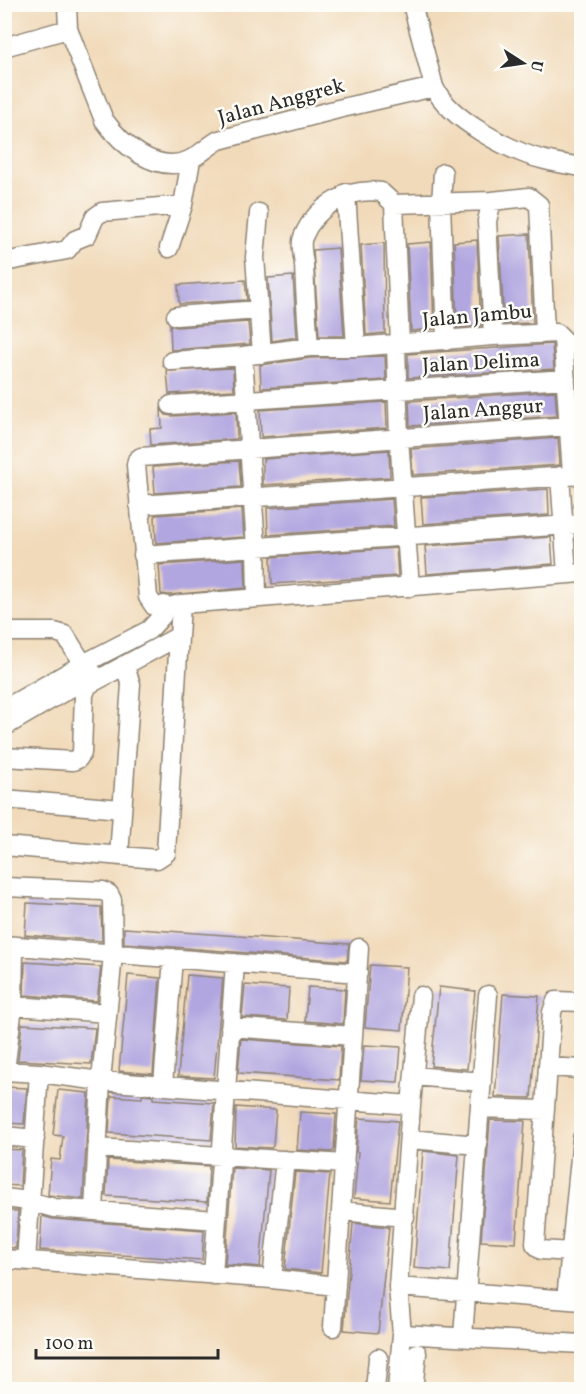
<svg xmlns="http://www.w3.org/2000/svg" width="586" height="1394" viewBox="0 0 586 1394" font-family="Vollkorn,serif">
  <rect width="100%" height="100%" fill="#fdfcf7"/>
  <filter id="ink" filterUnits="userSpaceOnUse"><feTurbulence type="fractalNoise" baseFrequency=".0167" numOctaves="2"/><feDisplacementMap in="SourceGraphic" scale="12" xChannelSelector="R" yChannelSelector="G"/><feConvolveMatrix kernelMatrix="1 2 1 2 8 2 1 2 1" color-interpolation-filters="sRGB"/></filter>
  <filter id="wash" filterUnits="userSpaceOnUse"><feTurbulence type="fractalNoise" baseFrequency=".008" numOctaves="4" result="noise"/><feDisplacementMap in="SourceGraphic" scale="24" xChannelSelector="R" yChannelSelector="G"/><feGaussianBlur stdDeviation="1.35" result="paint"/><feColorMatrix in="noise" values="0 0 0 0 0 0 0 0 0 0 0 0 0 0 0 0 0 1.4 0 .05"/><feComposite in="paint" operator="in"/></filter>
  <g filter="url(#wash)">
    <rect width="100%" height="100%" fill="#f1daba"/>
    <g id="blocks">
      <!-- building -->
      <path fill="#b1a6e0" d="M529,234l4,89 -29,1 -5,-88z
        M477,240l4,86 -24,2 -3,-86z
        M431,242l3,87 -23,2 -4,-87z
        M384,243l1,90 -19,2 -5,-90z
        M338,248l6,88h-25l-6,-86z
        M293,276l4,61 -25,4 -4,-63z
        M245,280l2,20 -68,4 -1,-19z
        M248,322l2,22 -79,6 -1,-25 7,2z
        M552,344l2,25 -146,9v-24z
        M385,356l1,24 -125,8 -1,-23 50,-7z
        M233,368l1,22 -65,4 -2,-23z
        M555,391l2,25 -147,10 -1,-25z
        M386,402l1,26 -126,9 -1,-27z
        M161,409l5,6 6,1 64,-4 1,27 -86,6 -1,-16 12,-1z
        M558,438l2,27 -147,10 -2,-26z
        M389,450l1,27 -127,8v-26z
        M239,461l2,26 -86,6 -2,-26z
        M548,489l1,26 -126,9 -2,-27z
        M392,499l2,27 -126,9 -1,-27z
        M242,509l2,28 -88,6 -1,-28z
        M551,537l2,27 -126,10 -2,-28z
        M396,548l2,28 -126,8 -1,-27z
        M245,559l1,29 -77,7 -8,-1 -2,-29z
        M27,903l74,4 1,34 -77,-6z
        M124,928l101,7 124,9 -2,17 -223,-18z
        M25,962l76,5 -4,34 -73,-6z
        M370,965l37,2 -5,63 -37,-3z
        M128,975l32,3 -7,96 -34,-3z
        M187,975l36,3 -9,100 -36,-2z
        M245,985l44,3 -2,32 -45,-3z
        M308,987l37,2 -2,35 -38,-3z
        M439,987l36,4 -8,78 -36,-3z
        M503,994l36,2 -8,102 -36,-1z
        M22,1024l73,4 -4,36 -73,-4z
        M241,1039l100,7 -2,34 -101,-7z
        M364,1045l37,2 -3,35 -37,-2z
        M4,1087l23,1 -3,36 -20,-1z
        M58,1090l31,3 -6,106 -35,-4 3,-36 9,1 3,-24 -10,-1z
        M142,1095l11,1v3l61,4 -3,37 -102,-7 2,-37 31,2z
        M236,1107l40,3 -3,36 -2,2 -36,-2z
        M300,1112l36,2 -2,36 -2,2 -35,-2z
        M359,1118l39,3 -8,80 -36,-3 4,-46h-2z
        M490,1120l35,1 -9,122 -35,-2z
        M4,1149l18,1 -2,36 -16,-1z
        M423,1151l36,4 -9,116 -36,-3z
        M108,1160l101,6 -2,36 -101,-6z
        M232,1168l37,2 -9,97 -35,-3z
        M295,1172l35,2 -9,99 -36,-4z
        M4,1211h14l-2,37 -12,-1z
        M42,1216l11,3 151,11 -2,30 -162,-10z
        M353,1223l36,4 -11,106 -34,-3z"/>
    </g>
  </g>
  <g filter="url(#ink)">
    <use href="#blocks" fill-opacity="0" stroke="#8e8272" stroke-width="1.5"/>
    <g fill="none" stroke-linecap="round" stroke-linejoin="round">
      <!-- minor casing -->
      <g stroke="#8e8272" stroke-width="21">
        <path id="minor" d="M67,4l1,25 36,91c18,25 51,53 83,41 11,-4 21,-15 32,-21l119,-31 96,-22
          M412,4l22,83c15,32 77,65 111,73 12,3 24,5 37,7
          M4,47l64,-18
          M443,173l-2,30 5,138
          M346,193l10,154
          M492,201l-5,20 6,115
          M394,204l6,140
          M259,213l-4,44 7,97
          M169,248l14,-43 8,-45
          M4,262l63,-12 8,-10 12,-5 8,-18 7,-5 81,-7
          M176,316l83,-6
          M396,345l3,93 11,149
          M309,347c-2,-27 -4,-55 -5,-83 -1,-8 -4,-20 -1,-27 13,-31 45,-50 78,-45l13,12 98,-3 37,-4 10,8 6,127
          M243,356l13,191 1,51
          M172,361l71,-5 66,-9h47l137,-11 64,-3 6,6 9,136
          M171,405l395,-26
          M582,425l-441,32 -4,3 -1,5 12,132 6,9 15,1 12,-3 401,-31
          M560,476l7,98
          M139,505l443,-30
          M143,555l439,-31
          M4,632h51l10,3 18,29 3,10
          M4,709l79,-45 66,-34 13,-14 2,-11
          M4,727l90,-53
          M4,757l69,4 5,-2 4,-6 2,-59 4,-9 91,-49
          M4,799l117,10
          M4,846l153,13 9,-6 15,-249
          M119,856l12,-172 -7,-19
          M4,887l99,4 6,3 3,6 1,54 -12,127 -7,129
          M4,945l354,28
          M4,1005l103,8
          M230,1027l123,9
          M548,1067l34,2
          M4,1071l35,2 62,8 310,24
          M5,1071l8,-65 1,-60
          M414,1076l68,6
          M163,1085l10,-127
          M480,1108l64,2
          M4,1136l31,3
          M410,1139l68,6
          M98,1148l247,16
          M4,1198l25,3 25,7 163,12
          M341,1211l64,6
          M571,1252l-30,-2 -6,-6 17,-232 4,-11 26,1
          M4,1259l268,20 64,7
          M26,1261l13,-188
          M213,1275l22,-312
          M272,1279l13,-119
          M398,1287l184,14
          M566,1300l16,-162
          M333,1327l26,-379
          M402,1334l180,10
          M463,1337l25,-342
          M375,1390l3,-32
          M397,1390l5,-56 -4,-47 13,-182 10,-109
          M413,1390l4,-37"/>
      </g>
      <!-- minor -->
      <use href="#minor" stroke="#fff" stroke-width="18"/>
    </g>
  </g>
  <g text-anchor="middle" stroke-width="5" stroke-linejoin="round" paint-order="stroke">
    <!-- street labels -->
    <g font-size="21" fill="#2b2b2b" stroke="#fdfcf7">
      <text transform="translate(281 101) rotate(-15)" y="7">Jalan Anggrek</text>
      <text transform="translate(477 315) rotate(-5)" y="7">Jalan Jambu</text>
      <text transform="translate(481 362) rotate(-3)" y="7">Jalan Delima</text>
      <text transform="translate(483 409) rotate(-4)" y="7">Jalan Anggur</text>
    </g>
  </g>
  <!-- margin -->
  <rect width="586" height="1394" fill="none" stroke="#fdfcf7" stroke-width="24"/>
  <!-- north arrow -->
  <g transform="translate(523 63) rotate(102)" stroke="#fdfcf7" stroke-width="4.5" paint-order="stroke">
  <path d="M0-4.5L10 22L0 15L-10 22Z" fill="#2b2b2b"/>
  <text y="-9" font-size="16" font-weight="bold" text-anchor="middle" fill="#2b2b2b">U</text>
  </g>
  <!-- scale -->
  <path d="M36 1349v9h182v-9" fill="none" stroke="#2b2b2b" stroke-width="3"/>
  <text x="45" y="1349" font-size="18" fill="#2b2b2b" stroke="#fdfcf7" stroke-width="4.5" paint-order="stroke">100 m</text>
</svg>
